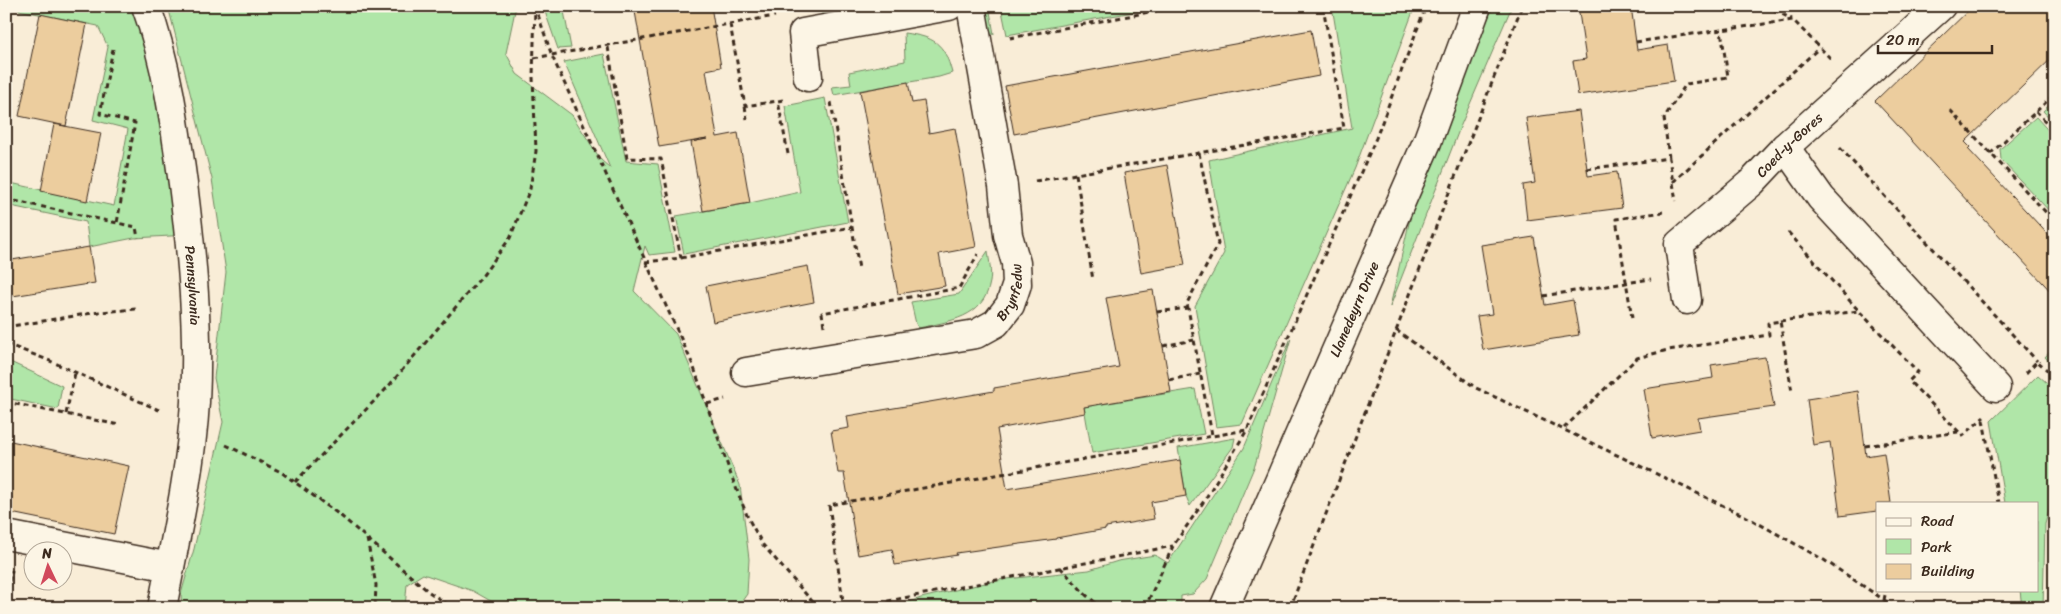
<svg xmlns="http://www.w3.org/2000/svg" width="2061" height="614" viewBox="0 0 2061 614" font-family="Sriracha,sans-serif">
  <rect width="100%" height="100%" fill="#f9edd7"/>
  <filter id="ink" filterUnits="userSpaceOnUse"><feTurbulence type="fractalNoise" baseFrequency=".02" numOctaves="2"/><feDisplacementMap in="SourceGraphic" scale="10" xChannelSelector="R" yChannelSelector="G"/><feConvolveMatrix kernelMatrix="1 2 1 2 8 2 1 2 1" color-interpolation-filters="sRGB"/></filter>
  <g filter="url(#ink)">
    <!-- green -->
    <path fill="#b0e6a8" stroke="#768863" d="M19,6h127l43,229 -55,3 -45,9 -3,-25 -80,-17v-23l108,24 14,-77 -35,-9 15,-73 -10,-21 -79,-16z
      M168,6h348l-10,47 11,21 55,41 29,45 9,8 -46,-106 40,-8 22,107 32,3 17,88 -26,3 -4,-9 -11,45 42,43 64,151 9,74 -2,35 -10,14h-234l-30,-17 -50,-17 -16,10 -2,24h-223l-1,-14 13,-45 29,-127 -9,-44 12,-106 -14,-93z
      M543,6h20l8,42 -13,1z
      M818,6h49l-45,8z
      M979,6h10l5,28 -10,1z
      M1001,6h165l-159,29z
      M1332,6h83l-60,162 -113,256 -26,3 -21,-121 29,-53 -15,-93 143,-32z
      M1493,6h19l-51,119 -71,182 19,-84 11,-36z
      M904,33c30,4 40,9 48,40l-13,4 -105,18 -2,-8 19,-2 -2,-13 56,-11z
      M825,98l23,124 -164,32 -8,-38 74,-13 50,-11 -15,-86z
      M2055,100v24l-12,-13z
      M2036,117l19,21v79l-54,-57 -1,-11z
      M988,251c1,9 4,22 2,31 -6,36 -41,39 -71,46l-3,-4 -5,-22 48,-8z
      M1291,338l-36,127 -48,114 -14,15 -12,2v12h-291l31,-10 77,-18 91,-10 29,-9 37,-6 13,8 76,-115z
      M2055,346v22l-10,-11z
      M6,360l56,26 -4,23 -52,-11z
      M2038,375l17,15v98l-10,36 -2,84h-21l-2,-18h17v-87h-32l-14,-82z
      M1195,389l9,45 -112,19 -8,-46z
      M1235,438l-2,9 -43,59 -4,-10 -8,-48z"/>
    <!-- building -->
    <path fill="#eccd9e" stroke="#3b2a1e" d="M634,6h77l10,61 -15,3 11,67 21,-4 12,70 -47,8 -12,-69 16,-3 -48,8z
      M1578,6h53l6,44 31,-5 6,36 -96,14 -5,-34 13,-2z
      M1973,6h82v49l-90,87 5,5 -2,2 87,93v54l-180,-195z
      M40,14l47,10 -21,102 -47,-10z
      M1311,30l8,46 -305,58 -9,-48z
      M908,82l4,21 12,-2 5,32 26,-5 21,119 -37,7 6,32 -47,8 -38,-203z
      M1579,111l9,65 29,-4 5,36 -95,12 -4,-35 12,-2 -9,-65z
      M54,124l47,9 -14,68 -46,-10z
      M1167,165l18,100 -44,8 -17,-100z
      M1534,237l11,68 28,-5 6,35 -96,15 -6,-34 15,-2 -11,-69z
      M89,247l6,36 -89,14v-36z
      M808,266l6,36 -101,20 -7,-36z
      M1153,290l18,102 -87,15 1,6 -88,16 10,60 173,-29 6,36 -35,6 3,17 -48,8v2l-50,9v1l-100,14 1,2 -62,10 -3,-16 -34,6 -14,-82h-6l-7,-42 18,-3 -2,-12 147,-25v-3l125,-21 -13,-69z
      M1765,357l9,50 -76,11 2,12 -48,8 -8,-49 69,-11 -2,-13z
      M1858,391l8,65 18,-3 7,50h-14v8l-37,5 -10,-74 -17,3 -6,-46z
      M6,440l123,26 -15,68 -108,-22z"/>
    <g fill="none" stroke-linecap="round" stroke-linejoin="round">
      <!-- minor casing -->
      <g stroke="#3b2a1e" stroke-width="31">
        <g id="minor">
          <path id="s1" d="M146,6c21,57 29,118 37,178 9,72 16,145 12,218 -4,69 -20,138 -33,206"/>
          <path d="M808,77l-5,-44 146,-27"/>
          <path d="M1785,147l36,51 175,189"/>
          <path id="s2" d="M1687,300l-8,-56 73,-62 33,-35 156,-141"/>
          <path id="s3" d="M746,372l230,-38 20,-11 14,-18 7,-21 -1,-21 -8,-28 -5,-49 -32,-180"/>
          <path d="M6,535l164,32"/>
        </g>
      </g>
      <!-- tertiary casing -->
      <g stroke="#3b2a1e" stroke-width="31">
        <g id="tertiary">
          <path id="s4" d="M1224,608l203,-466 50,-136"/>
        </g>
      </g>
      <!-- path -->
      <path stroke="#3b2a1e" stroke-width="3" stroke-dasharray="5 4" stroke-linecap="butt" d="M535,6l17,50 141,309 38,110 17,43 15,27 55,63
        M1766,6l26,13
        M730,24l15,82 33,-5
        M1010,38l172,-32
        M1636,42l157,-22 39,40
        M608,47l19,111 34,1 20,99
        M113,49l-13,65 35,9 -18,100
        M534,58l241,-42
        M783,100l-5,1 10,53
        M831,102l28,167
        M745,106l2,13
        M1950,110l105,112
        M2036,111l19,21
        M1840,148l197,213
        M1199,153l19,91 -31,59 25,132
        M1990,154l65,-60
        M1669,158l-5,-40 22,-34 42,-7 -7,-47
        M1587,169l82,-11 7,43
        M1076,174l17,106
        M1035,181l309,-53 -21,-122
        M1673,182l146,-134
        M6,199l130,28 2,11
        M1788,232l71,79 59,61 -9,9 54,55 21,-19
        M645,262l36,-4 171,-31
        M1543,296l108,-17
        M1157,312l31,-4
        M1632,318l-16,-99 47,-7
        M1780,321l79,-10
        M824,326l-2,-13 137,-25 19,-34
        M6,327l93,-15 38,-3
        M1396,330l80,58 269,128 79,44 72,48
        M6,344l42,16 113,51
        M1163,346l31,-6
        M2026,373l11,-12 18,16
        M1169,380l31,-6
        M6,402l113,23
        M707,404l18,-5
        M66,414l9,-41
        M1983,420l16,83
        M1564,428l73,-70 31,-8 101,-15 -1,-12 12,-2 12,71
        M226,445l55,27 60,44 88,76 24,16
        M1865,446l93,-14
        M295,482l92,-94 96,-113 27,-37 20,-49 6,-38 -3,-74 2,-70
        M367,539l9,46 -1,23
        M1060,567l26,28 16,13
        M6,599l6,-29
        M1884,600l2,-10
        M844,608l-15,-103 417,-75
        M852,608l321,-62
        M1145,608l28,-62 31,-45 43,-71 129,-292 50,-132
        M1290,608l165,-431 67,-171
        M2053,608v-81l2,-8"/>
      <!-- minor -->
      <use href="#minor" stroke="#fcf5e5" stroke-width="28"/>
      <!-- tertiary -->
      <use href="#tertiary" stroke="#fcf5e5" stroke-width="28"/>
    </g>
  </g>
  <g text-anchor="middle" stroke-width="4" stroke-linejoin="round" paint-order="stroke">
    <!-- street labels -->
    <g font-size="14" fill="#3b2a1e" stroke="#fcf5e5">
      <text dy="5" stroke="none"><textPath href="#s2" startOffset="205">Coed-y-Gores</textPath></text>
      <text dy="5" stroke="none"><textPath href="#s1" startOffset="284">Pennsylvania</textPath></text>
      <text dy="5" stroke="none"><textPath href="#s3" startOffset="291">Brynfedw</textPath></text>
      <text dy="5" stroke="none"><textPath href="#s4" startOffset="326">Llanedeyrn Drive</textPath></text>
    </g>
  </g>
  <!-- margin -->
  <rect width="2061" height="614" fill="none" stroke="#fcf5e5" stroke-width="25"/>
  <rect x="12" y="12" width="2036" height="589" fill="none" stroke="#3b2a1e" stroke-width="2" filter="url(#ink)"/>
  <!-- legend -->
  <rect x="1876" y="502" width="162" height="90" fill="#fcf5e5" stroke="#afa495"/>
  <rect x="1886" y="518" width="25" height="8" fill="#fcf5e5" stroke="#afa495"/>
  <text x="1921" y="526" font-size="15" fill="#3b2a1e">Road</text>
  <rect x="1886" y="539" width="25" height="15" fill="#b0e6a8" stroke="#afa495"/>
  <text x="1921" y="552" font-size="15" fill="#3b2a1e">Park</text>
  <rect x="1886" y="564" width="25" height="15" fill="#eccd9e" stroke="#afa495"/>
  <text x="1921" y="576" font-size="15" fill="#3b2a1e">Building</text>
  <!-- north arrow -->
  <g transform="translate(48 566) rotate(356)"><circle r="24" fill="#fcf5e5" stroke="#afa495"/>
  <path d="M0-4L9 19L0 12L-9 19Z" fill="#d1495b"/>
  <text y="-8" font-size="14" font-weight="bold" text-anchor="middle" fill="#3b2a1e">N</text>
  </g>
  <!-- scale -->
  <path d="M1878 45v8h114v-8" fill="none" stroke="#3b2a1e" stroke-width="2.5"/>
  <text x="1886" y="45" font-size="15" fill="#3b2a1e" stroke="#fcf5e5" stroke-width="4" paint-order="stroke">20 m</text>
</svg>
